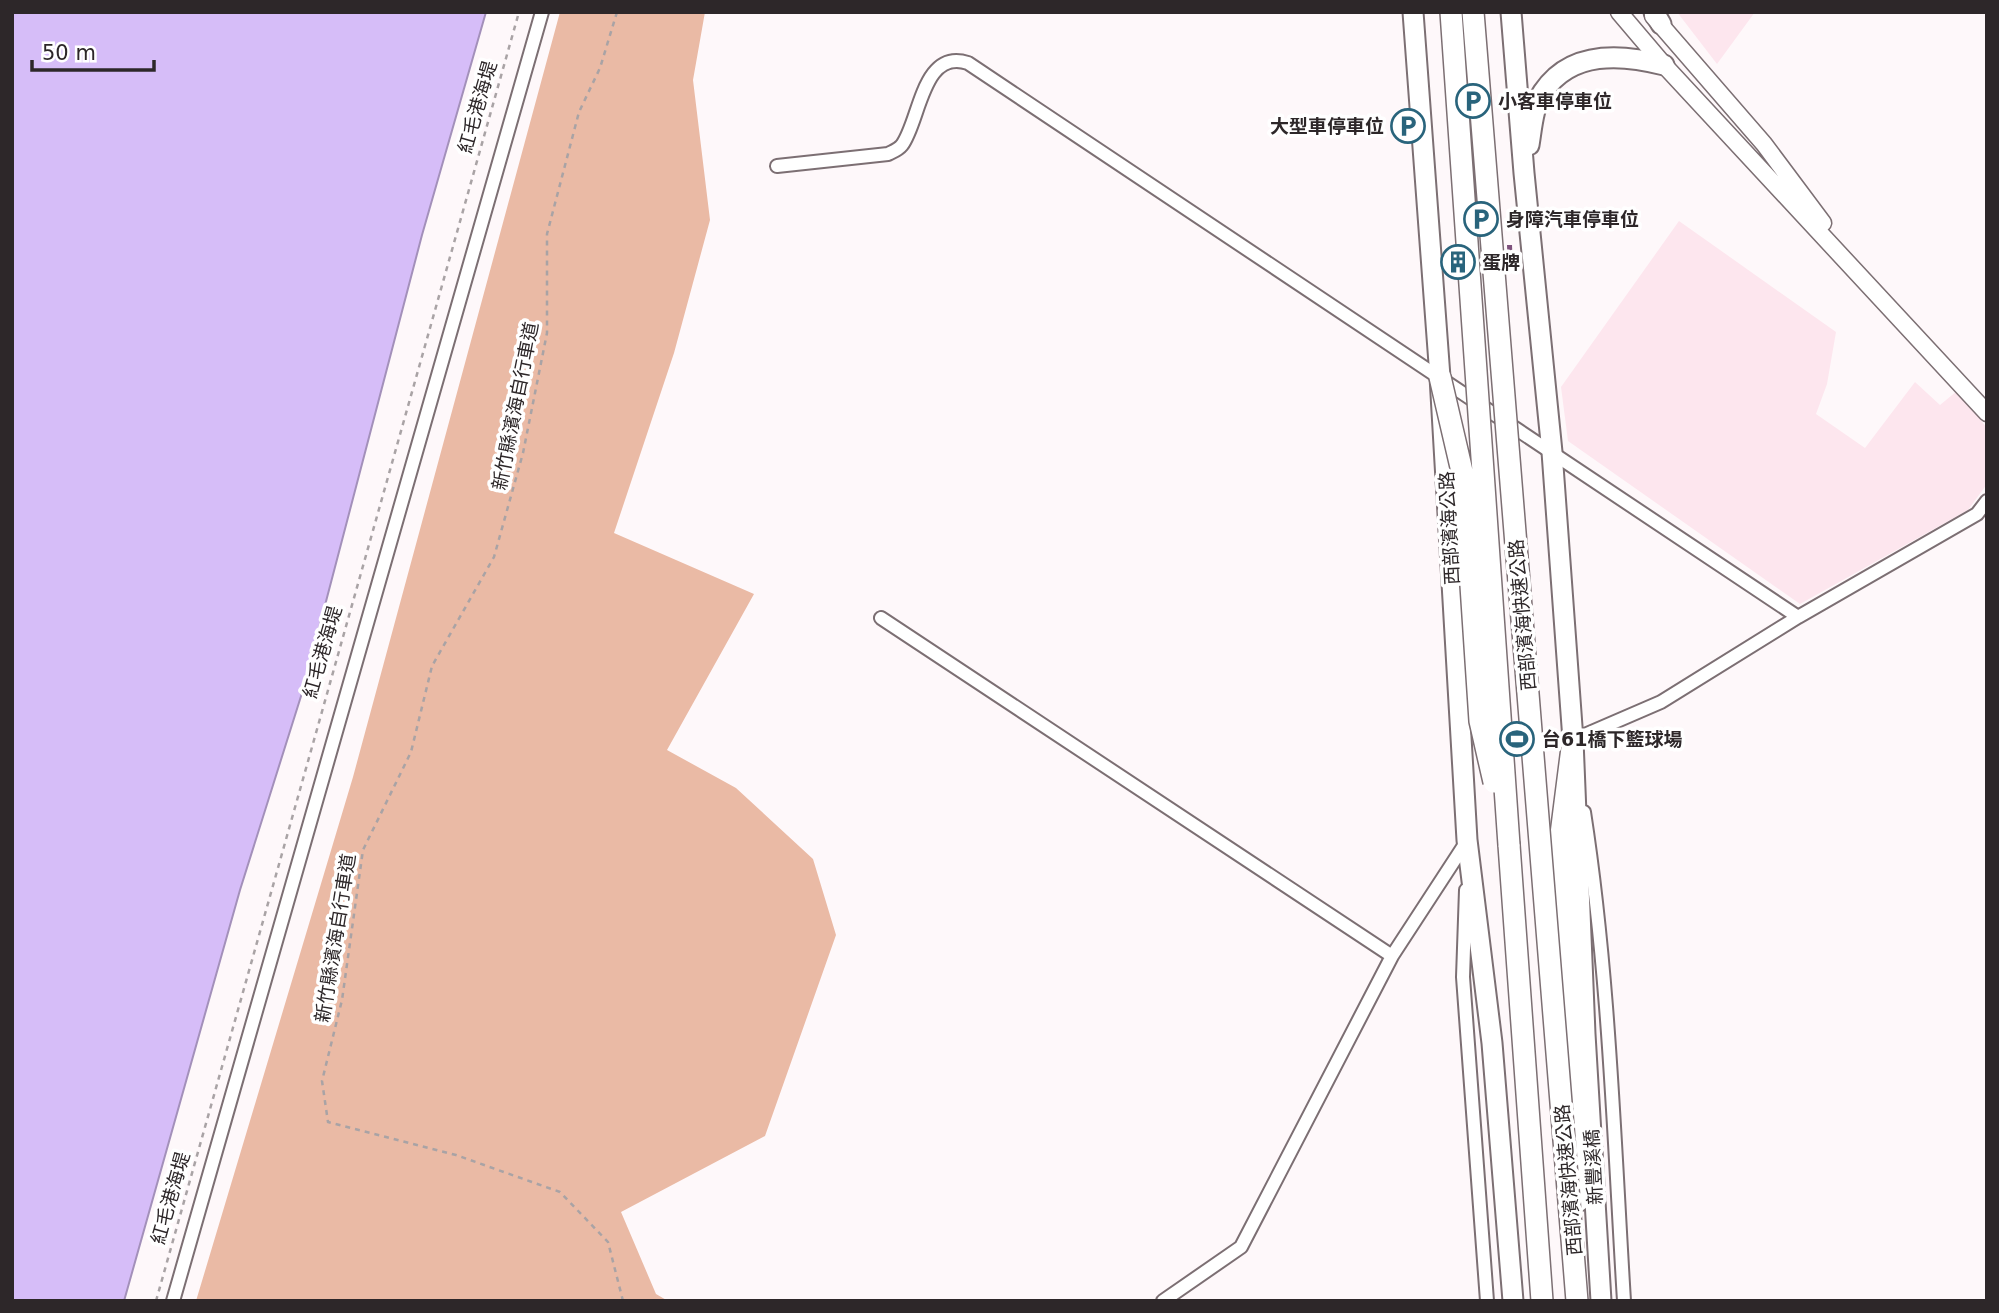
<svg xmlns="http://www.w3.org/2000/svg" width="1999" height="1313" viewBox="0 0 1999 1313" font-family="'DejaVu Sans','Noto Sans TC',sans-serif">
  <rect width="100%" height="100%" fill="#fef8fa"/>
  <!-- built -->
  <path fill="#fde6ee" d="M1677,12h78l-38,52z
    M1679,221l157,111 -9,52 -11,30 49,34 50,-66 25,23 17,-14 30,37v56l-19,26 -168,94 -232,-163 -7,-54z"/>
  <!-- green -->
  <path fill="#eabaa5" d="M560,12h145l-12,68 17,140 -36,133 -60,180 140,61 -87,156 69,38 77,71 23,76 -71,201 -144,76 35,82 12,7h-472l157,-524z"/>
  <!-- water -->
  <path fill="#d6bdf8" stroke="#a390ba" stroke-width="2" d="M12,12h474l-64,223 -120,458 -62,197 -116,411h-112z"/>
  <!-- building -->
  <path fill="#7e517c" d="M1507,245h5l1,22h-5z"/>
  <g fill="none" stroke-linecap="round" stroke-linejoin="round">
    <!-- minor casing -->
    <g stroke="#7c6f73" stroke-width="16">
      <path id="minor" d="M777,166l111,-12c6,-3 10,-4 14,-9 18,-24 20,-97 66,-82l830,554
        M881,618l511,338
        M1573,746v-6l88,-38 137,-85 179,-103 10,-13
        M1584,812c25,161 30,326 40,489
        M1466,890l-3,87 24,324
        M173,1301l369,-1289
        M1163,1301l78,-54 151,-291 75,-115"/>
    </g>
    <!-- tertiary casing -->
    <g stroke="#7c6f73" stroke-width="19">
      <path id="tertiary" d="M1619,12l45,53 323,348
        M1653,16l111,128 59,79"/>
    </g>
    <!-- primary casing -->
    <g stroke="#7c6f73" stroke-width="23">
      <path id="primary" d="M1413,12l27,365 27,463 25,203 21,258
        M1511,12l13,161 28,279 21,288 12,294 16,267
        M1654,12l7,12
        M1529,145c3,-18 4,-38 14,-53 28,-42 79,-38 121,-27"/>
    </g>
    <!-- trunk casing -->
    <g stroke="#7c6f73" stroke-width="24">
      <path id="trunk" d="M1573,740l-13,102 18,359
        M1509,845l33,456"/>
    </g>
    <!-- path -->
    <path stroke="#a9a3a5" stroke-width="2.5" stroke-dasharray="5 5" stroke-linecap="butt" d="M617,12l-17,56 -21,44 -32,122v99l-24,120 -29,104 -62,109 -21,86 -48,98 -21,150 -20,81 6,41 128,33 104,37 48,50 15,59
      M156,1301l363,-1289"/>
    <!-- minor -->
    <use href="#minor" stroke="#fff" stroke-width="12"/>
    <!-- tertiary -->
    <use href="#tertiary" stroke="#fff" stroke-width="16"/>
    <!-- primary -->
    <use href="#primary" stroke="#fff" stroke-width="19"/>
    <!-- trunk -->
    <use href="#trunk" stroke="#fff" stroke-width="21"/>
    <!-- trunk-bridge casing -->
    <g stroke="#7c6f73" stroke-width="24" stroke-linecap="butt">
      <path id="trunk-bridge" d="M1451,12l58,833
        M1473,12l104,1289
        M1440,377l24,103 16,241 14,61"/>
    </g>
    <!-- trunk-bridge -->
    <use href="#trunk-bridge" stroke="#fff" stroke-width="21"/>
  </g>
  <!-- icons -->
  <defs>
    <g id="parking-ring" transform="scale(1.75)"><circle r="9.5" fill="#fff" stroke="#29647c" stroke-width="1.5"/><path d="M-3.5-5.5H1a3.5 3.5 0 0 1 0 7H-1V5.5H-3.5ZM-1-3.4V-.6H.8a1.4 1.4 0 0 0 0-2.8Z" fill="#29647c"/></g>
    <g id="building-ring" transform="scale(1.75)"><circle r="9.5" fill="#fff" stroke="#29647c" stroke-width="1.5"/><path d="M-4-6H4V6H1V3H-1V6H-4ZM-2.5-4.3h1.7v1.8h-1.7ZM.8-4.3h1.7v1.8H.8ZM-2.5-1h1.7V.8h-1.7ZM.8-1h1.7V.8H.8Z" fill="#29647c"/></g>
    <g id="stadium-ring" transform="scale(1.75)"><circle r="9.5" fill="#fff" stroke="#29647c" stroke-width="1.5"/><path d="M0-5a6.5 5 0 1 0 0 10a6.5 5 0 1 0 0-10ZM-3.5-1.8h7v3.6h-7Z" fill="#29647c"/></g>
  </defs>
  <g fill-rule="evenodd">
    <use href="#parking-ring" x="1473" y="101"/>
    <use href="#parking-ring" x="1408" y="126"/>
    <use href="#parking-ring" x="1481" y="219"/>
    <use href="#building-ring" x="1458" y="262"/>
    <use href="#stadium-ring" x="1517" y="739"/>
  </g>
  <g text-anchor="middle" stroke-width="7" stroke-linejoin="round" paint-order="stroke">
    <!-- poi labels -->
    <g font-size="19" font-weight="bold" fill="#2d2729" stroke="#fff" text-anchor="start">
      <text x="1498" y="108">小客車停車位</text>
      <text x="1384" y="133" text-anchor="end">大型車停車位</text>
      <text x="1506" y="226">身障汽車停車位</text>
      <text x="1482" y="269">蛋牌</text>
      <text x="1542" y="746">台61橋下籃球場</text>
    </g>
    <!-- street labels -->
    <g font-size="19" fill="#2d2729" stroke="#fff">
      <text transform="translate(477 107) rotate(-74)" y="7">紅毛港海堤</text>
      <text transform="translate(515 406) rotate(-79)" y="7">新竹縣濱海自行車道</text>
      <text transform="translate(1449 528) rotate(-93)" y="7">西部濱海公路</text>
      <text transform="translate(1522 615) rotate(-95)" y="7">西部濱海快速公路</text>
      <text transform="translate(322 652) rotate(-74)" y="7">紅毛港海堤</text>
      <text transform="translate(335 938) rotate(-81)" y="7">新竹縣濱海自行車道</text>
      <text transform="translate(1593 1167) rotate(-93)" y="7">新豐溪橋</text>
      <text transform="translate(1568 1180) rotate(-95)" y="7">西部濱海快速公路</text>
      <text transform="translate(170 1198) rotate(-74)" y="7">紅毛港海堤</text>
    </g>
  </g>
  <!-- border -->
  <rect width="1999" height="1313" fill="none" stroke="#2d2729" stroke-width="28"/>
  <!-- scale -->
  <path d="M32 60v10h122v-10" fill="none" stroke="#2d2729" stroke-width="3.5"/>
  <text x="42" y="60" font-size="21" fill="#2d2729" stroke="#ffffff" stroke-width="5" paint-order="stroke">50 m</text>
</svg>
